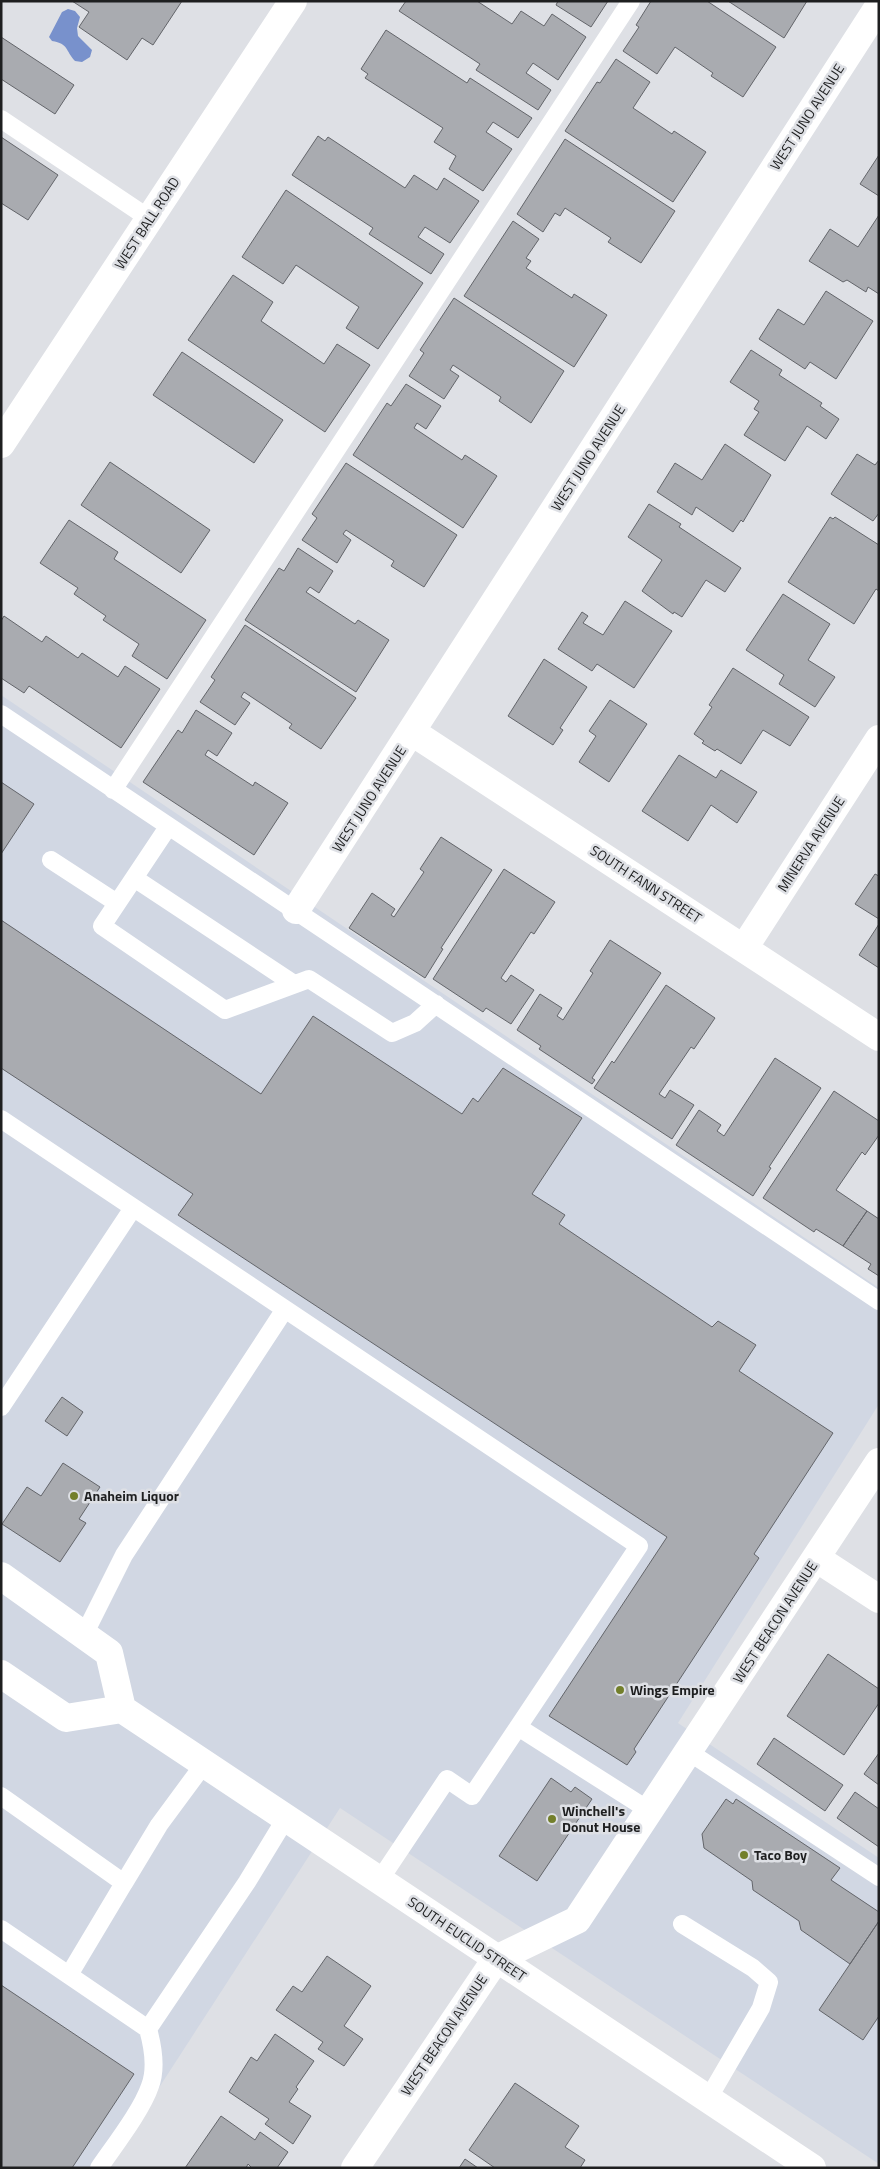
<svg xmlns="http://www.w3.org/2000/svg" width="880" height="2169" viewBox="0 0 880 2169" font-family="'Titillium Web',sans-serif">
  <rect width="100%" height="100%" fill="#dee0e5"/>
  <!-- built -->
  <path fill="#d1d7e3" d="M1,695l878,593v116l-201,319 201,135v306l-539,-356 -233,360h-106z"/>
  <!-- water -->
  <path fill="#7891cc" d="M68,9l7,2 5,6 -3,11 1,8 14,14 -2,7 -8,5 -7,-1c-10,-11 -6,-17 -23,-20l-3,-4 13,-25z"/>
  <!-- building -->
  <path fill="#a9abb0" stroke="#63656a" d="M72,1h110l-29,44 -11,-7 -15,22 -48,-33 10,-15z
    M406,1h71l35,23 9,-13 23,15 8,-12 34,23 -28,43 -25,-17 -7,10 25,17 -13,20 -62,-40 4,-6 -81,-53z
    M558,1h50l-17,26 -35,-22z
    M651,1h56l69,46 -33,50 -32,-21 2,-3 -38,-26 -18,27 -34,-23 16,-24 -3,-2z
    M728,1h79l-23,37z
    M386,30l81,53 3,-5 62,40 -14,20 -25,-16 -7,10 26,17 -29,42 -34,-22 7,-13 -22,-14 9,-14 -78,-50 3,-4 -7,-5z
    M1,37l73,48 -19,29 -54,-35z
    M616,59l34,23 -17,26 39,26 2,-3 32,21 -33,50 -108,-71 32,-49 3,1z
    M318,136l7,5 3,-4 77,51 9,-13 23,15 7,-12 35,23 -29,42 -25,-16 -7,10 26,17 -13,20 -62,-40 4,-6 -81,-53z
    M1,137l57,38 -30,45 -27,-17z
    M565,139l110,72 -34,52 -33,-21 3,-4 -46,-30 -5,8 -5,-3 -12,19 -26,-18z
    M879,155v41l-19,-12z
    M286,190l137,93 -45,66 -32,-21 13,-21 -63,-42 -13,19 -41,-27z
    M879,215v79l-11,-7 -2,5 -19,-12 -4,2 -34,-21 21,-32 28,18z
    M513,221l26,18 -13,19 5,3 -5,7 46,30 2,-4 33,21 -33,52 -110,-71z
    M233,275l40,27 -12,19 63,43 13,-20 33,21 -45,67 -137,-92z
    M826,291l47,30 -37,58 -26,-17 -5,7 -46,-30 19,-30 26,16z
    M454,298l110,73 -33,52 -32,-22 2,-4 -48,-32 -3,5 9,6 -15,23 -35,-23 15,-23 -4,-3z
    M751,350l31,20 -3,5 43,28 -2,3 19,13 -13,20 -19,-13 -22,35 -41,-26 15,-23 -5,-3 5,-8 -29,-19z
    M182,352l101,68 -29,43 -101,-68z
    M406,384l35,22 -15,23 -9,-6 -3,5 48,32 3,-5 32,21 -34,52 -110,-73 34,-52 4,3z
    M725,444l46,31 -28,47 -2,-2 -8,12 -37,-25 -4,8 -35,-23 18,-29 27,17z
    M857,454l18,11 4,-5v53l-6,8 -42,-27z
    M110,462l100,68 -29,43 -100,-68z
    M346,463l111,72 -33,52 -33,-21 3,-5 -48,-31 -3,4 8,6 -14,23 -35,-23 15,-22 -5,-4z
    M649,504l32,20 -2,3 62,41 -16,24 -19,-12 -24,37 -8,-5 -1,2 -31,-23 20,-31 -34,-23z
    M830,517l3,2 2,-2 44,28v46l-3,-2 -22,35 -66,-42z
    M69,520l49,32 -4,7 92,61 -39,59 -35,-23 7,-12 -36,-24 3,-4 -32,-22 4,-6 -38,-25z
    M298,548l35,23 -14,22 -9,-6 -4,5 49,32 3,-4 31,20 -33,52 -111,-72 34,-52 5,3z
    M783,594l47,30 -22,36 27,17 -20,30 -36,-23 5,-9 -38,-25z
    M625,601l47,30 -38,57 -37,-24 -5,7 -34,-22 24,-37 6,4 -5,7 20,12z
    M4,616l38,26 4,-6 32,22 4,-5 36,24 7,-11 35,23 -39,59 -92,-62 -5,7 -23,-15v-57z
    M245,625l111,73 -35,51 -32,-21 3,-4 -48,-32 -3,5 9,6 -15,22 -35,-23 15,-22 -4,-3z
    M544,659l43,28 -27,41 3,2 -10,15 -45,-29z
    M733,668l76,49 -19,29 -27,-16 -22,34 -24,-15 -2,2 -13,-8 2,-2 -10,-7 18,-27 -3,-2z
    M610,700l37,24 -38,58 -30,-20 17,-26 -7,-5z
    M196,710l36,23 -15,23 -9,-6 -3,5 48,31 2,-4 33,21 -34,52 -111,-73 35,-52 4,3z
    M679,755l37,23 5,-8 36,22 -20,31 -26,-18 -23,36 -46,-30z
    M1,782l33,22 -33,50z
    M441,837l51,33 -51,78 2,1 -18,29 -76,-50 23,-35 23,16 -4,6 3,2 30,-45 -4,-3z
    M504,869l51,33 -21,32 -3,-2 -30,46 5,4 5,-7 23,15 -23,34 -25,-16 -3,4 -50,-33z
    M875,874l4,2v43l-24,-15z
    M1,920l260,174 52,-78 149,98 11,-16 5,4 25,-34 79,50 -50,76 33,21 -6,9 153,103 6,-6 38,24 -17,26 94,62 -79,121 5,4 -125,191 2,3 -9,13 -78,-49 118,-179 -489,-322 15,-21 -192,-126z
    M879,924v44l-20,-13z
    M610,940l51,33 -69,105 3,2 -3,4 -53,-35 2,-3 -24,-16 23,-36 22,14 -5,8 6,4 30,-47 -3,-2z
    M666,985l49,33 -21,31 -3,-2 -32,47 6,4 5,-8 24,15 -22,34 -78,-51 18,-27 2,2z
    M775,1058l46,30 -52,79 2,1 -18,28 -77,-51 23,-35 22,15 -4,6 7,5z
    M834,1091l45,30v14l-14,20 -3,-3 -26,38 31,21 -24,35 -27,-17 -2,3 -51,-34z
    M867,1211l12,8v57l-11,-7 3,-5 -28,-18z
    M62,1397l21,15 -16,24 -22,-15z
    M63,1463l37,24 -21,32 7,4 -26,39 -58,-38 25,-37 14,9z
    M828,1654l51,35v14l-35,52 -57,-39z
    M774,1738l69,47 -18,26 -68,-47z
    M879,1753v32l-15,-11z
    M551,1778l20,14 4,-5 17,12 -55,82 -38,-25z
    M855,1792l24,17v38l-42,-29z
    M726,1799l7,5 3,-5 104,69 -9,12 48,32v9l-29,43 -49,-34 -2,-9 -46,-31 -1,-9 -48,-33 -2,-14z
    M879,1921v95l-16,24 -44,-30z
    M327,1956l44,30 -27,40 19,13 -19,27 -26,-17 5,-7 -47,-32 17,-24 9,6z
    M1,1985l133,89 -62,94h-71z
    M275,2034l39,27 -18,26 2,2 -9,13 22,14 -18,28 -28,-20 4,-5 -40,-27 22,-35 6,4z
    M515,2083l64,43 -14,21 20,13 -5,8h-85l-26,-18z
    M221,2116l34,24 5,-8 28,20 -11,16h-25l-4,-4 -2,4h-61z
    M465,2159l13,9h-19z"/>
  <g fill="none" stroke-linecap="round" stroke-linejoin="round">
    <!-- lane -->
    <path stroke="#fff" stroke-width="18" d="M1,119l149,100
      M1,714l878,587
      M113,790l518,-789
      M168,827l-66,99 123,84 84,-31 83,54 23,-10 21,-19
      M51,860l66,43
      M134,878l160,106
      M1,1119l638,427 -167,250 -25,-17 -68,102
      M1,1407l132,-199
      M84,1635l40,-80 161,-246
      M518,1727l132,84
      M689,1752l190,125
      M1,1796l123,87 35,-58 45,-61
      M682,1924l71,44 16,14 -8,26 -53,91
      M1,1929l147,100 99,-147 39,-64
      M69,1975l55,-92
      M99,2168c15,-22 43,-58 51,-82 7,-18 3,-39 -2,-57"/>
    <!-- street -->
    <path stroke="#fff" stroke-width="28" d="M412,732l467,305
      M296,910l583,-904
      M744,948l135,-209
      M816,1558l63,41
      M355,2168l141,-209 81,-39 302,-458"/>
    <!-- primary -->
    <path stroke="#fff" stroke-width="28" d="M1,444l292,-443
      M1,1576l108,77 13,56
      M1,1674l65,44 56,-9 690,459"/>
  </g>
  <!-- markers -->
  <g fill="#737f2b" stroke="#dee0e5" stroke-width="2">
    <circle cx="74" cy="1496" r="5"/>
    <circle cx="620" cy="1690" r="5"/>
    <circle cx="552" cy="1819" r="5"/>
    <circle cx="744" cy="1855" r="5"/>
  </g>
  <g text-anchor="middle" stroke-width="5" stroke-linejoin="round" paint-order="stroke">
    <!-- street labels -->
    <g font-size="14" fill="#1e1f20" stroke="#dee0e5">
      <text transform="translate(807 117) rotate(-57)" y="5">WEST JUNO AVENUE</text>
      <text transform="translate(147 223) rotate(-57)" y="5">WEST BALL ROAD</text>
      <text transform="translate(588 458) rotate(-57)" y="5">WEST JUNO AVENUE</text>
      <text transform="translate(369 799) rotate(-57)" y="5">WEST JUNO AVENUE</text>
      <text transform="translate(811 844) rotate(-57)" y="5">MINERVA AVENUE</text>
      <text transform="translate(646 884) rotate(33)" y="5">SOUTH FANN STREET</text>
      <text transform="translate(775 1622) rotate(-57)" y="5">WEST BEACON AVENUE</text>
      <text transform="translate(467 1939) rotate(34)" y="5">SOUTH EUCLID STREET</text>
      <text transform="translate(444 2035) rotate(-56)" y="5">WEST BEACON AVENUE</text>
    </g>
    <!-- poi labels -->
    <g font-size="14" font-weight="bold" fill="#1e1f20" stroke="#dee0e5" text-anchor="start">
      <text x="84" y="1501">Anaheim Liquor</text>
      <text x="630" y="1695">Wings Empire</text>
      <text x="562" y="1816">Winchell's<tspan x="562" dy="16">Donut House</tspan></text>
      <text x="754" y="1860">Taco Boy</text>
    </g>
  </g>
  <!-- border -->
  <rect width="880" height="2169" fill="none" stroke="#1e1f20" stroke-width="5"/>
</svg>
